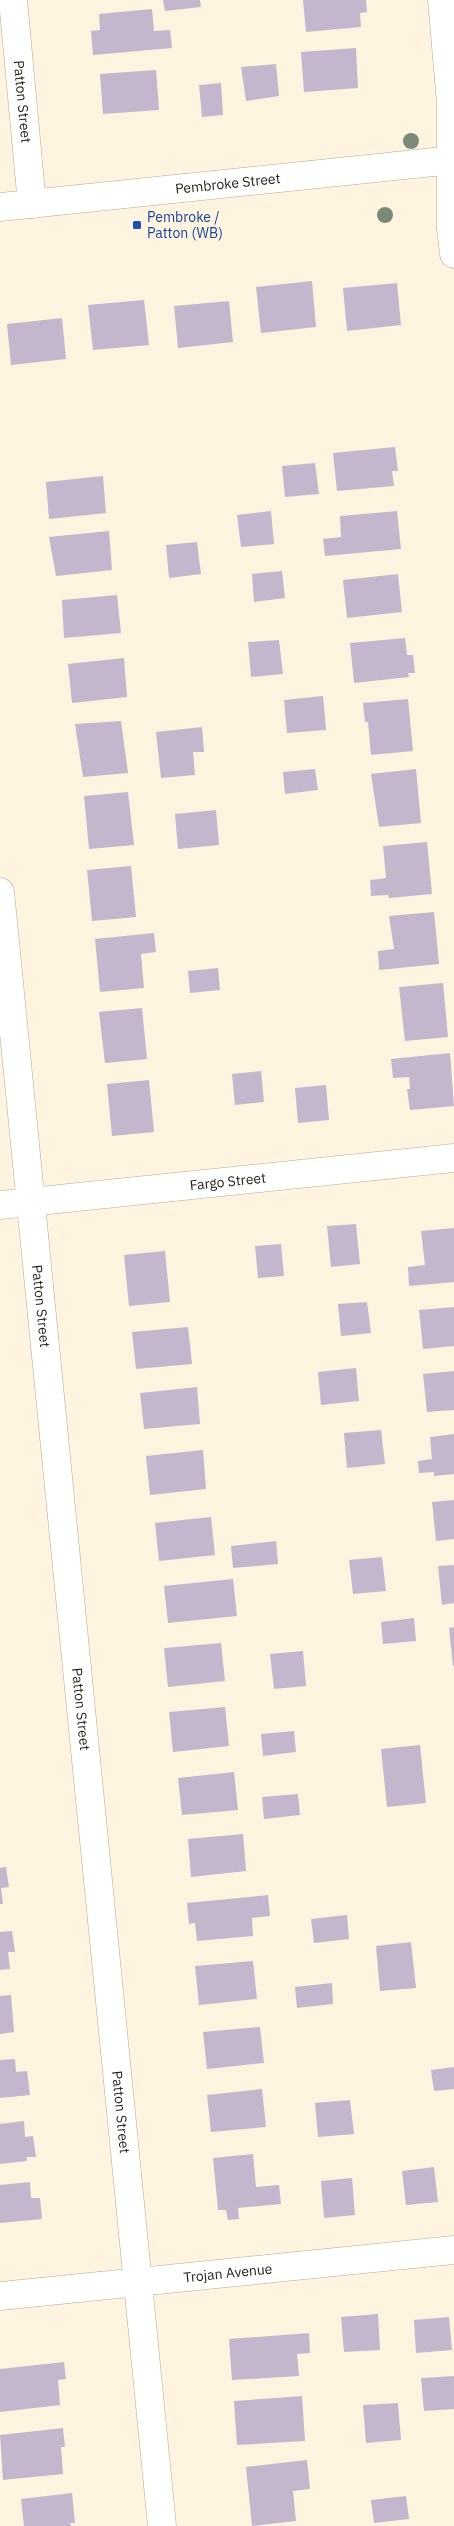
<svg xmlns="http://www.w3.org/2000/svg" width="454" height="2526" viewBox="0 0 454 2526" font-family="'IBM Plex Sans',sans-serif">
  <rect width="100%" height="100%" fill="#fef4e0"/>
  <!-- building -->
  <path fill="#c4b6cc" d="M163,0h37l1,7 -36,4z
    M303,0h63l1,12 -7,1 1,14 -55,5z
    M152,9l2,22 16,-1 2,18 -79,7 -2,-24 9,-1 -1,-16z
    M356,48l2,40 -54,4 -3,-40z
    M276,64l3,32 -33,5 -5,-34z
    M156,70l3,40 -56,4 -3,-40z
    M221,83l2,32 -21,2 -3,-32z
    M312,281l4,46 -55,6 -5,-46z
    M397,283l4,42 -54,6 -4,-43z
    M144,300l5,45 -56,5 -5,-45z
    M229,301l4,41 -55,6 -4,-42z
    M62,318l4,41 -55,6 -4,-41z
    M395,447l3,24h-6l2,15 -57,5 -4,-38z
    M315,463l4,31 -34,3 -3,-31z
    M103,476l3,37 -57,6 -3,-37z
    M271,511l3,33 -33,3 -4,-32z
    M397,511l4,38 -76,7 -2,-17 18,-2 -1,-21z
    M109,531l3,39 -56,6 -7,-39z
    M197,542l4,32 -32,4 -3,-33z
    M282,571l3,27 -31,4 -2,-28z
    M398,574l4,38 -55,6 -4,-38z
    M117,595l4,38 -57,5 -2,-38z
    M405,638l2,17h6l2,18h-7l1,4 -55,6 -4,-40z
    M279,640l4,34 -32,3 -3,-35z
    M124,658l3,39 -55,6 -4,-39z
    M323,696l3,34 -39,3 -3,-33z
    M408,699l5,52 -42,4 -3,-33h-3l-2,-19z
    M121,721l7,52 -45,4 -8,-53z
    M202,727l2,25h-11l2,23 -34,3 -5,-46z
    M315,769l3,21 -33,4 -2,-22z
    M416,769l5,54 -42,4 -8,-53z
    M128,792l6,53 -45,4 -5,-53z
    M216,810l3,35 -41,4 -3,-35z
    M427,842l5,52 -43,4 -1,-3 -17,1 -1,-16 16,-2 -3,-32z
    M131,866l5,51 -44,4 -5,-51z
    M434,912l5,52 -60,6 -1,-19 16,-2 -5,-33z
    M154,933l2,19 -15,2 3,34 -44,4 -5,-53z
    M218,968l2,22 -30,3 -2,-22z
    M443,983l5,54 -43,4 -6,-54z
    M142,1008l5,51 -42,4 -6,-51z
    M450,1053l4,53 -44,4 -3,-21h3l-1,-12 -16,1 -2,-19z
    M261,1071l3,31 -29,3 -3,-31z
    M149,1080l5,52 -42,4 -5,-52z
    M326,1085l3,35 -31,3 -3,-35z
    M356,1224l4,40 -29,3 -4,-41z
    M454,1228v54l-45,4 -1,-19 17,-2 -4,-34z
    M281,1244l3,32 -26,2 -3,-32z
    M165,1251l5,51 -41,4 -5,-51z
    M367,1302l4,31 -30,3 -3,-32z
    M454,1307v39l-31,3 -4,-39z
    M188,1327l4,37 -56,5 -4,-37z
    M356,1368l3,33 -38,4 -3,-33z
    M454,1371v39l-27,2 -4,-38z
    M197,1387l3,37 -56,5 -4,-36z
    M381,1430l4,34 -38,4 -3,-35z
    M454,1434v40l-20,2v-4l-15,1 -1,-12 14,-2 -2,-22z
    M203,1450l3,39 -56,6 -4,-39z
    M454,1500v39l-18,2 -4,-39z
    M211,1517l4,38 -56,6 -4,-38z
    M276,1541l2,23 -45,4 -2,-22z
    M382,1557l4,34 -33,3 -4,-34z
    M454,1565v38l-12,2 -4,-39z
    M233,1579l4,37 -69,7 -4,-37z
    M414,1618l2,23 -33,3 -2,-22z
    M454,1627v39h-1l-4,-38z
    M221,1643l4,38 -57,6 -4,-39z
    M303,1651l3,35 -32,3 -4,-35z
    M225,1707l4,39 -56,6 -4,-40z
    M294,1731l2,21 -33,4 -2,-22z
    M420,1745l6,58 -39,4 -6,-58z
    M234,1772l4,38 -56,5 -4,-37z
    M298,1794l2,21 -36,4 -2,-22z
    M243,1834l3,37 -55,6 -3,-38z
    M6,1867l3,20 -8,1 2,16h-3v-36z
    M268,1895l2,21 -18,2 1,18 -56,5 -2,-18 -6,1 -2,-21z
    M347,1915l2,24 -35,4 -3,-24z
    M12,1931l3,21h-7l2,17 -10,1v-38z
    M411,1942l5,46 -36,3 -4,-45z
    M253,1961l4,38 -58,6 -4,-39z
    M332,1983l1,21 -36,4 -2,-21z
    M11,1995l3,37 -14,2v-38z
    M260,2027l4,36 -57,6 -4,-37z
    M15,2059l1,13 11,-1 3,24 -30,3v-38z
    M454,2067v22l-20,2 -3,-21z
    M262,2089l4,38 -55,5 -4,-37z
    M350,2100l4,34 -36,3 -3,-34z
    M24,2121l1,16 8,-1 3,21h-9v4l-27,3v-40z
    M253,2154l3,33 23,-2 2,19 -43,4 1,11 -11,1 -2,-10h-8l-5,-52z
    M434,2167l4,35 -32,3 -4,-34z
    M352,2178l3,37 -31,3 -3,-37z
    M30,2182l1,16h9l2,21 -42,4v-38z
    M378,2314l2,36 -36,2 -3,-35z
    M449,2317l3,33 -36,3 -2,-33z
    M309,2333l1,20 -13,1 2,22 -67,4 -3,-41z
    M64,2362l2,17 -8,1 2,25 -60,7v-43z
    M454,2376v33l-30,2 -3,-33z
    M302,2396l3,45 -68,4 -3,-44z
    M398,2403l3,37 -35,3 -3,-38z
    M63,2428l2,19h-4l2,27 -60,6 -3,-45z
    M307,2460l3,29 -17,2 3,30 -44,5 -6,-59z
    M72,2493l3,30h-5l1,3h-47l-3,-27z
    M406,2496l3,23 -35,4 -3,-23z"/>
  <g fill="none" stroke-linecap="round" stroke-linejoin="round">
    <!-- minor casing -->
    <g stroke="#b4a890" stroke-width="29">
      <g id="minor">
        <path id="s1" d="M13,0l19,204"/>
        <path d="M442,0l9,103v125l3,26"/>
        <path id="s2" d="M0,207l454,-47"/>
        <path id="s3" d="M0,892l162,1634"/>
        <path id="s4" d="M0,1205l454,-47"/>
        <path id="s5" d="M0,2296l454,-46"/>
      </g>
    </g>
    <!-- minor -->
    <use href="#minor" stroke="#fff" stroke-width="28"/>
  </g>
  <!-- trees -->
  <g fill="#7d8a79">
    <circle cx="411" cy="141" r="8"/>
    <circle cx="385" cy="215" r="8"/>
  </g>
  <!-- markers -->
  <rect fill="#1a4fb4" stroke="#fef4e0" stroke-width="2" x="132" y="220" width="10" height="10" rx="2.5"/>
  <g text-anchor="middle" stroke-width="4" stroke-linejoin="round" paint-order="stroke">
    <!-- street labels -->
    <g font-size="14" fill="#221e15" stroke="#fef4e0">
      <text dy="5" stroke="none"><textPath href="#s1" startOffset="102">Patton Street</textPath></text>
      <text dy="5" stroke="none"><textPath href="#s2" startOffset="229">Pembroke Street</textPath></text>
      <text dy="5" stroke="none"><textPath href="#s4" startOffset="229">Fargo Street</textPath></text>
      <text dy="5" stroke="none"><textPath href="#s3" startOffset="416">Patton Street</textPath></text>
      <text dy="5" stroke="none"><textPath href="#s3" startOffset="821">Patton Street</textPath></text>
      <text dy="5" stroke="none"><textPath href="#s3" startOffset="1226">Patton Street</textPath></text>
      <text dy="5" stroke="none"><textPath href="#s5" startOffset="229">Trojan Avenue</textPath></text>
    </g>
    <!-- transit labels -->
    <g font-size="14" fill="#164399" stroke="#fef4e0" text-anchor="start">
      <text x="147" y="222">Pembroke /<tspan x="147" dy="16">Patton (WB)</tspan></text>
    </g>
  </g>
</svg>
